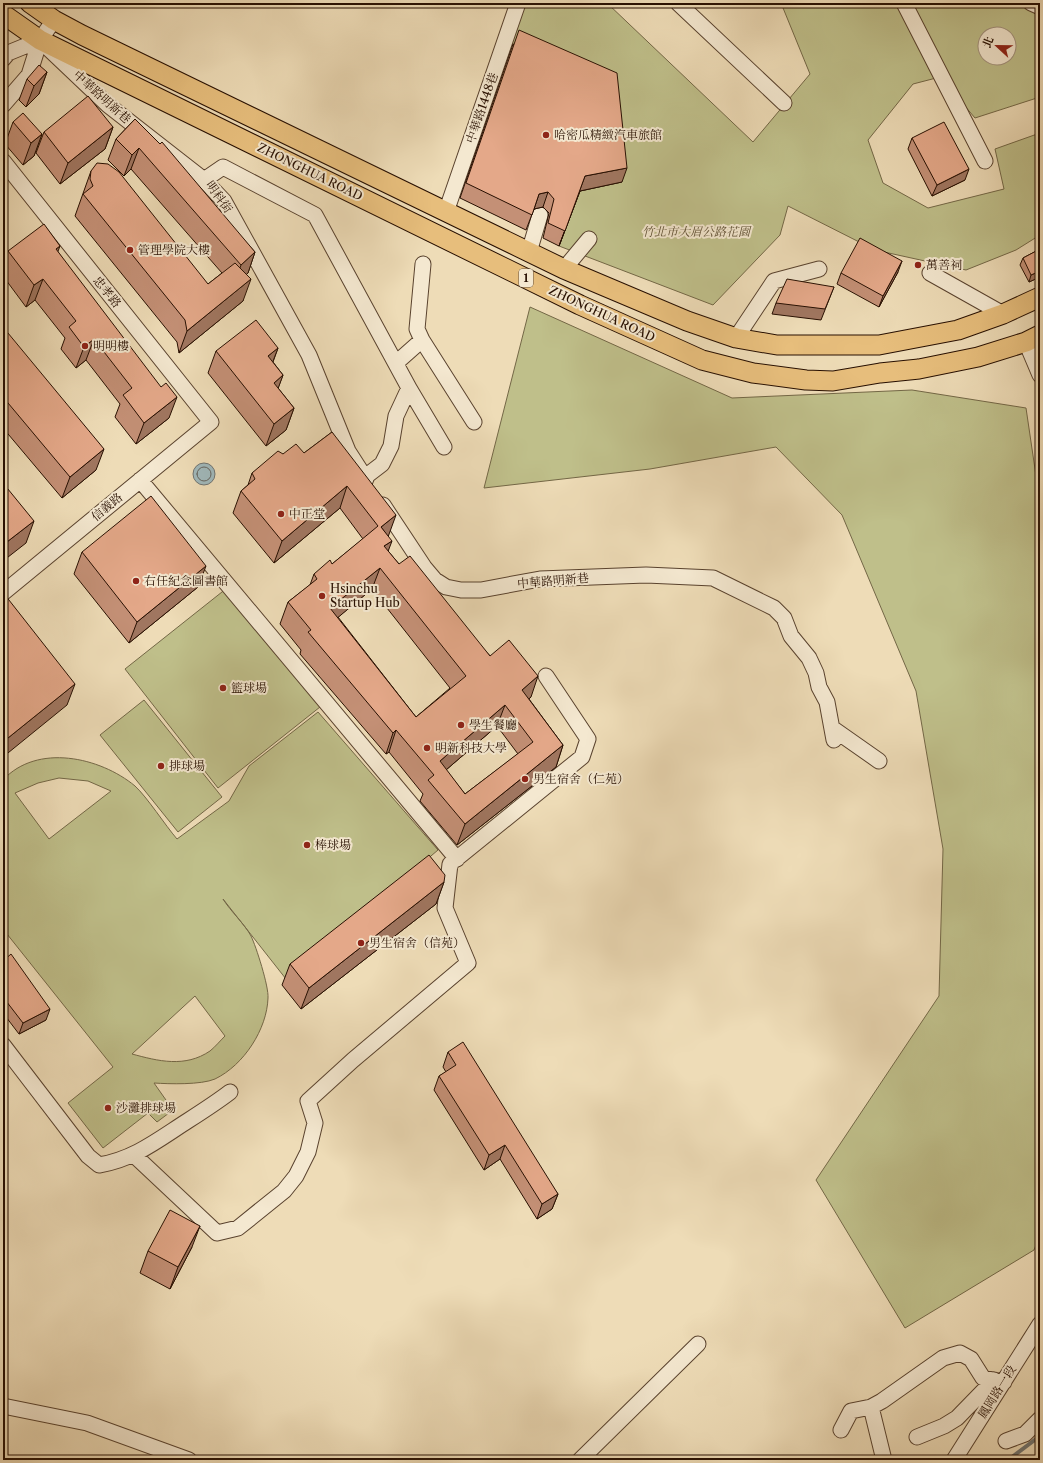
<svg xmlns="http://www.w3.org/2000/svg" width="1043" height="1463" viewBox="0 0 1043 1463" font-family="'Libre Caslon Text','Noto Serif TC',serif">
  <rect width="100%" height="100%" fill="#eedcb7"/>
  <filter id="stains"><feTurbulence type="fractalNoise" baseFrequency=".005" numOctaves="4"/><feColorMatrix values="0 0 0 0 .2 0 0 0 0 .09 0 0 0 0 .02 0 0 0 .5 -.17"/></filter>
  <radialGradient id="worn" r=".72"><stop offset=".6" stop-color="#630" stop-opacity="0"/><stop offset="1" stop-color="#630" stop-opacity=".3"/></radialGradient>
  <!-- green -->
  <path fill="#bfbf8a" stroke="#736746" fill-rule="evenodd" d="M523,3h84l146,139 57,-68 -29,-71h259v94l-65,21 -35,-41 -27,7 -45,56 15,43 45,25 76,-19 -9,-40 45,-16v102l-24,15 -50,20 -91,-20 -87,-44 -8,29 -67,70 -154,-59 21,-55 41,-9 -9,-94 -105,-47zM985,34h24v24h-24z
    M530,307l202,91 180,-8 114,18 14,95v732l-6,15 -129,78 -89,-148 123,-184 4,-147 -27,-158 -74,-176 -66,-68 -126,22 -166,19z
    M227,588l93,119 -102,81 -93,-119z
    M144,700l78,97 -44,35 -78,-97z
    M318,712l120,138 -152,129 -63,-80c8,13 21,24 28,37 5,10 18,51 17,62 -1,31 -24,67 -53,81 -14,6 -46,5 -61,4l19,27 -16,12 -9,-9 -45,35 -35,-45 45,-36 -110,-138v-149c34,-37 97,-23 132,6 12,11 30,39 42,53l52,-38 20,-35zM59,778l29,3 23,10 -62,48 -34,-46 23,-10zM195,996l30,40c-5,5 -10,11 -15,15 -25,17 -52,10 -78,3z"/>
  <!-- water -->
  <path fill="#a0b8bb" stroke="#707471" d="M193 474a11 11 0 1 1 22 0a11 11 0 1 1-22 0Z"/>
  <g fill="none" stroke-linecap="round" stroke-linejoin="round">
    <!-- shore -->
    <path stroke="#64645e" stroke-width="1" d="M197 474a7 7 0 1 1 14 0a7 7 0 1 1-14 0Z"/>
    <!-- stream -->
    <path stroke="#707471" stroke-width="4" d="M1008,1460l32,-24"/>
    <!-- minor casing -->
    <g stroke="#59422e" stroke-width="17">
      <path id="minor" d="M678,3l106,100
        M904,3l81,158
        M1031,3l9,4
        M48,48l60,57 96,75 20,21 85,154 39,96 18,28
        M3,59l5,-6 32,-13
        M3,105l26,-30 11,-35 14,-20
        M3,161l208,261 -208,171
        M204,180l19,-13 92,48 94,173 -13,28 -5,30 -9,18 -17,13
        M446,212l72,-209
        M529,252l11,-37
        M423,264l-6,65 5,11 52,82
        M564,269l25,-30
        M930,273l73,41
        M736,338l38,-57 45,-12
        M1026,342l14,33
        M396,363l26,-23
        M409,388l35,59
        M140,480l317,379
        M383,505l41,62 11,13 11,7 15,3h20l59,-11 106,-4 67,3 61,30 10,10 7,18 18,22 7,15 3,14 8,15 7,38
        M832,728l47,33
        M3,1045l85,111 11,9c36,-6 60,-26 90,-45 14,-9 28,-18 41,-28
        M134,1155l83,78 21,-5 46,-37 12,-15 12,-24 7,-29 -7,-22 45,-41 115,-97 -23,-55 5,-44 132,-107 6,-18 -42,-63
        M3,1406l84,17 102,37
        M871,1407l13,53
        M841,1430l10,-19 20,-4 11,-6 61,-43 17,-5 11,6 12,19 21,4
        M917,1437l27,-11 13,-8 37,-38
        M1006,1441l19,-7 15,-15
        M580,1460l118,-116
        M954,1460l86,-136"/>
    </g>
    <!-- major casing -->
    <g stroke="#270f01" stroke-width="21">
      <path id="major" d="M30,3l24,17 28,15 482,234 123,52 49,17 41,7h102l79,-15 45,-16 37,-17
        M3,14l37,26 540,265 122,55 51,13 53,7 27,1 47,-8 39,-4 59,-12 48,-15 14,-7"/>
    </g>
    <!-- minor -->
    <use href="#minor" stroke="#f4e8d0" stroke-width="15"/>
    <!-- major -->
    <use href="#major" stroke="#e7be7c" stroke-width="19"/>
  </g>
  <!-- wall -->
  <path fill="#c49076" stroke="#270f01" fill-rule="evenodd" d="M513,44l109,138 -42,9 -21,55 -16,-8 6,-25 -6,-6 -9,2 -8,21 -66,-32z
    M47,72l-8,22 -13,13 -7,-7 8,-21z
    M135,119l120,133 -7,21 -2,1 -3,27 -64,52 -2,-11 -102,-126 16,-45 117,113 14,-11 -91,-104 -7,7 -16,-16 8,-21z
    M13,122l29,12 -8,22 -11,9 -18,-21z
    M113,127l-8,22 -45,35 -24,-31 8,-21z
    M912,138l53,42 -33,16 -24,-47z
    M1040,249v28l-11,5 -9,-17 3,-7z
    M8,251l50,1 111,166 -33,26 -21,-27 5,-13 -34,-44 -10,8 -15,-19 4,-11 -30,-38 -9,7 -23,-31v-11z
    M898,272l-19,35 -42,-23 4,-11z
    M3,327l93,143 -34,28 -59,-70z
    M278,348l-5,14 10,13 -5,13 16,20 -8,22 -20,16 -58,-73 8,-22z
    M332,432l56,105v14l11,13 132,133 -2,2 34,46 -7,22 -99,78 -37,-44 3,-7 -34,-42 -3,2 -86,-100 1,-4 -21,-26 8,-22 22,-17 4,-11 18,-10 31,-25 -23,-31 -66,55 -41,-50 8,-22 7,-6 4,-12 31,-19 21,-1zM372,589l78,99 -34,29 -78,-100zM497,726l21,28 -53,40 -19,-24z
    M82,552l116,35 -69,56 -55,-69z
    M444,882l-8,22 -135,105 -19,-24 8,-21z
    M3,961l43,59 -27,14 -16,-21z
    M448,1052l110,142 -6,15 -15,10 -37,-60 -16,11 -50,-80 5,-14 7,-4 -3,-5z
    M192,1247l-22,42 -30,-16 8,-22z"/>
  <!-- shaded-wall -->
  <path fill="#a07660" stroke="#270f01" d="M47,72l-8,22 -13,13 8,-21z
    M113,127l-8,22 -45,35 8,-21z
    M42,134l-8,22 -11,9 8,-22z
    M139,148l-8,21 -7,7 8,-21z
    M627,168l-5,14 -42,9 -21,55 26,-70z
    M969,169l-4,11 -33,16 5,-11z
    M548,192l-5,15 -9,2 5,-15z
    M60,246l-8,21 4,-18z
    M255,252l-7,21 -15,13 8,-21z
    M902,261l-4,11 -19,35 4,-11z
    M1040,271v6l-11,5 2,-7z
    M43,279l-8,21 -9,7 8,-22z
    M251,279l-8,22 -64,52 8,-22z
    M834,287l-13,33 -49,-6 4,-11z
    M94,339l-8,21 -10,8 8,-21z
    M278,348l-8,21 -2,-13z
    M283,375l-8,22 -1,-14z
    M177,397l-8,21 -33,26 8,-21z
    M294,408l-8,22 -20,16 8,-22z
    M104,449l-8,21 -34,28 8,-21z
    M347,486l-7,22 -66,55 8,-22z
    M396,515l-8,22 -7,-10z
    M34,521l-8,22 -23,18v-16z
    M392,541l-8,21v-16z
    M206,566l-8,21 -69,56 8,-21z
    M380,568l-8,21 -49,41 7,-22z
    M538,676l-7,21 -17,15 8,-22z
    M75,684l-8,21 -64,52v-15z
    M505,705l-8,21 -65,56 8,-21z
    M396,730l-7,22 -3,2 7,-21z
    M563,745l-7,22 -99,78 8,-21z
    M444,882l-8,22 -135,105 8,-21z
    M50,1009l-4,11 -27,14 4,-11z
    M505,1145l-5,14 -16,11 5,-15z
    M558,1194l-6,15 -15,10 5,-15z
    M200,1226l-8,21 -22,42 8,-22z"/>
  <!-- building -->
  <path fill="#e4a889" stroke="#270f01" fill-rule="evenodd" d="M519,30l98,43 10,95 -42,8 -20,55 -17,-8 6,-24 -6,-7 -9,2 -7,21 -66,-32z
    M39,65l8,7 -13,14 -7,-7z
    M88,96l25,31 -45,36 -24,-31z
    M23,113l19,21 -11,9 -18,-21z
    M135,119l25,25 2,-2 93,110 -14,13 -102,-117 -7,7 -16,-16z
    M944,122l25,47 -32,16 -25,-47z
    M97,163l11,1 11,8 89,112 27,-21 16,16 -64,52 -2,-11 -102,-126 10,-8 -3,-7 1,-8z
    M44,224l16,22 -4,3 105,138 5,-4 11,14 -33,26 -21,-28 9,-7 -38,-49 -10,8 -15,-20 7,-6 -33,-42 -9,6 -26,-34z
    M860,238l42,23 -19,35 -42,-23z
    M1040,249v22l-9,4 -8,-17z
    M787,279l47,8 -9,22 -49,-6z
    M256,320l22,28 -10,8 15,19 -9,8 20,25 -20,16 -58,-73z
    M3,327l101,122 -34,28 -67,-80z
    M332,432l64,83 -15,12 11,14 -8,5 15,18 11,-8 80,100 19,-16 29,36 -16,14 41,55 -98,79 -37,-44 6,-5 -38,-45 -3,3 -85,-101 3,-2 -23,-28 29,-23 -3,-5 16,-14 2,4 46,-38 -31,-40 -65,55 -41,-50 14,-12 -3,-6 26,-22 5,3 13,-10 8,9zM380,568l86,108 -50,41 -86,-109zM505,705l28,37 -68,52 -25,-33z
    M3,483l31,38 -31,24z
    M151,496l55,70 -69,56 -55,-70z
    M5,595l70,89 -72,58v-146z
    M429,855l16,20 -1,7 -135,106 -19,-24z
    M11,954l39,55 -27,14 -20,-26v-36z
    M463,1042l95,152 -16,10 -37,-59 -16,10 -50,-79 17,-11 -8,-13z
    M3,1049l2,3 -2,2z
    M170,1210l30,16 -22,41 -30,-16z"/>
  <!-- markers -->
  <g fill="#8f2418" stroke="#f4e8d0" stroke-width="1.5">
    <circle cx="546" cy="135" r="4"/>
    <circle cx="130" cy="250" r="4"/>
    <circle cx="918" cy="265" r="4"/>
    <circle cx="85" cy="346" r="4"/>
    <circle cx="281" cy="514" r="4"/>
    <circle cx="136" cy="581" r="4"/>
    <circle cx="322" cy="596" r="4"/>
    <circle cx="223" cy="688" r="4"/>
    <circle cx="461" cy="725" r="4"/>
    <circle cx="427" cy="748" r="4"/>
    <circle cx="161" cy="766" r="4"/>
    <circle cx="525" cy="779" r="4"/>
    <circle cx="307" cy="845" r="4"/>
    <circle cx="361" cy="943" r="4"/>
    <circle cx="108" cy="1108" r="4"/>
  </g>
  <g text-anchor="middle" stroke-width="4" stroke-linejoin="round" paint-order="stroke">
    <!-- shield labels -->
    <rect fill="#f4e8d0" stroke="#64503f" stroke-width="1" x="519" y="269" width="14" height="18" rx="3"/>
    <g font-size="11" font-weight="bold" fill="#270f01">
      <text x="526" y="282">1</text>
    </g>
    <!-- street labels -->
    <g font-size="12" fill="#270f01" stroke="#f4e8d0">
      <text transform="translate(102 97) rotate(42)" y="4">中華路明新巷</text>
      <text transform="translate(482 108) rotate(-71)" y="4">中華路1448巷</text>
      <text transform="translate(310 172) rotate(26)" y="4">ZHONGHUA ROAD</text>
      <text transform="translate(219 197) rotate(54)" y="4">明科街</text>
      <text transform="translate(107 292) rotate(51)" y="4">忠孝路</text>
      <text transform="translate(602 314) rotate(25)" y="4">ZHONGHUA ROAD</text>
      <text transform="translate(107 507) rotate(-40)" y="4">信義路</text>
      <text transform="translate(553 581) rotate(-5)" y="4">中華路明新巷</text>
      <text transform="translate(997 1392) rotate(-58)" y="4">鳳岡路一段</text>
    </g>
    <!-- poi labels -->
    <g font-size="12" fill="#270f01" stroke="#f4e8d0" text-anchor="start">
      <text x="554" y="139">哈密瓜精緻汽車旅館</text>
      <text x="138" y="254">管理學院大樓</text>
      <text x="926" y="269">萬善祠</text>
      <text x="93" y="350">明明樓</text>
      <text x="289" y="518">中正堂</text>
      <text x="144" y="585">右任紀念圖書館</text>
      <text x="330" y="593">Hsinchu<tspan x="330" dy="14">Startup Hub</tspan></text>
      <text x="231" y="692">籃球場</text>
      <text x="469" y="729">學生餐廳</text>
      <text x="435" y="752">明新科技大學</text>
      <text x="169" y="770">排球場</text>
      <text x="533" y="783">男生宿舍（仁苑）</text>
      <text x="315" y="849">棒球場</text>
      <text x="369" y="947">男生宿舍（信苑）</text>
      <text x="116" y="1112">沙灘排球場</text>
    </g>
    <!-- park labels -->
    <g font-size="12" font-style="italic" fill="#5c4d31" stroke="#f4e8d0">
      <text x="696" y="236">竹北市大眉公路花園</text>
    </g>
  </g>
  <!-- margin -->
  <rect width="1043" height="1463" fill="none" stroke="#eedcb7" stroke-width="16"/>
  <rect x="4" y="4" width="1035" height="1455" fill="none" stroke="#270f01" stroke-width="2"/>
  <rect x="8" y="8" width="1027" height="1447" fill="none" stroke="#270f01"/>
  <!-- north arrow -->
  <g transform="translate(997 46) rotate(292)"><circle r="19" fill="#f4e8d0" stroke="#a2917d"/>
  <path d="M0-3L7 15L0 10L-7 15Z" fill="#8f2418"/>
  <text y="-6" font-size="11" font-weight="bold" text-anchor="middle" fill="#270f01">北</text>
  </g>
  <rect width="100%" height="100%" filter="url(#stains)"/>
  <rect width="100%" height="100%" fill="url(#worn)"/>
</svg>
